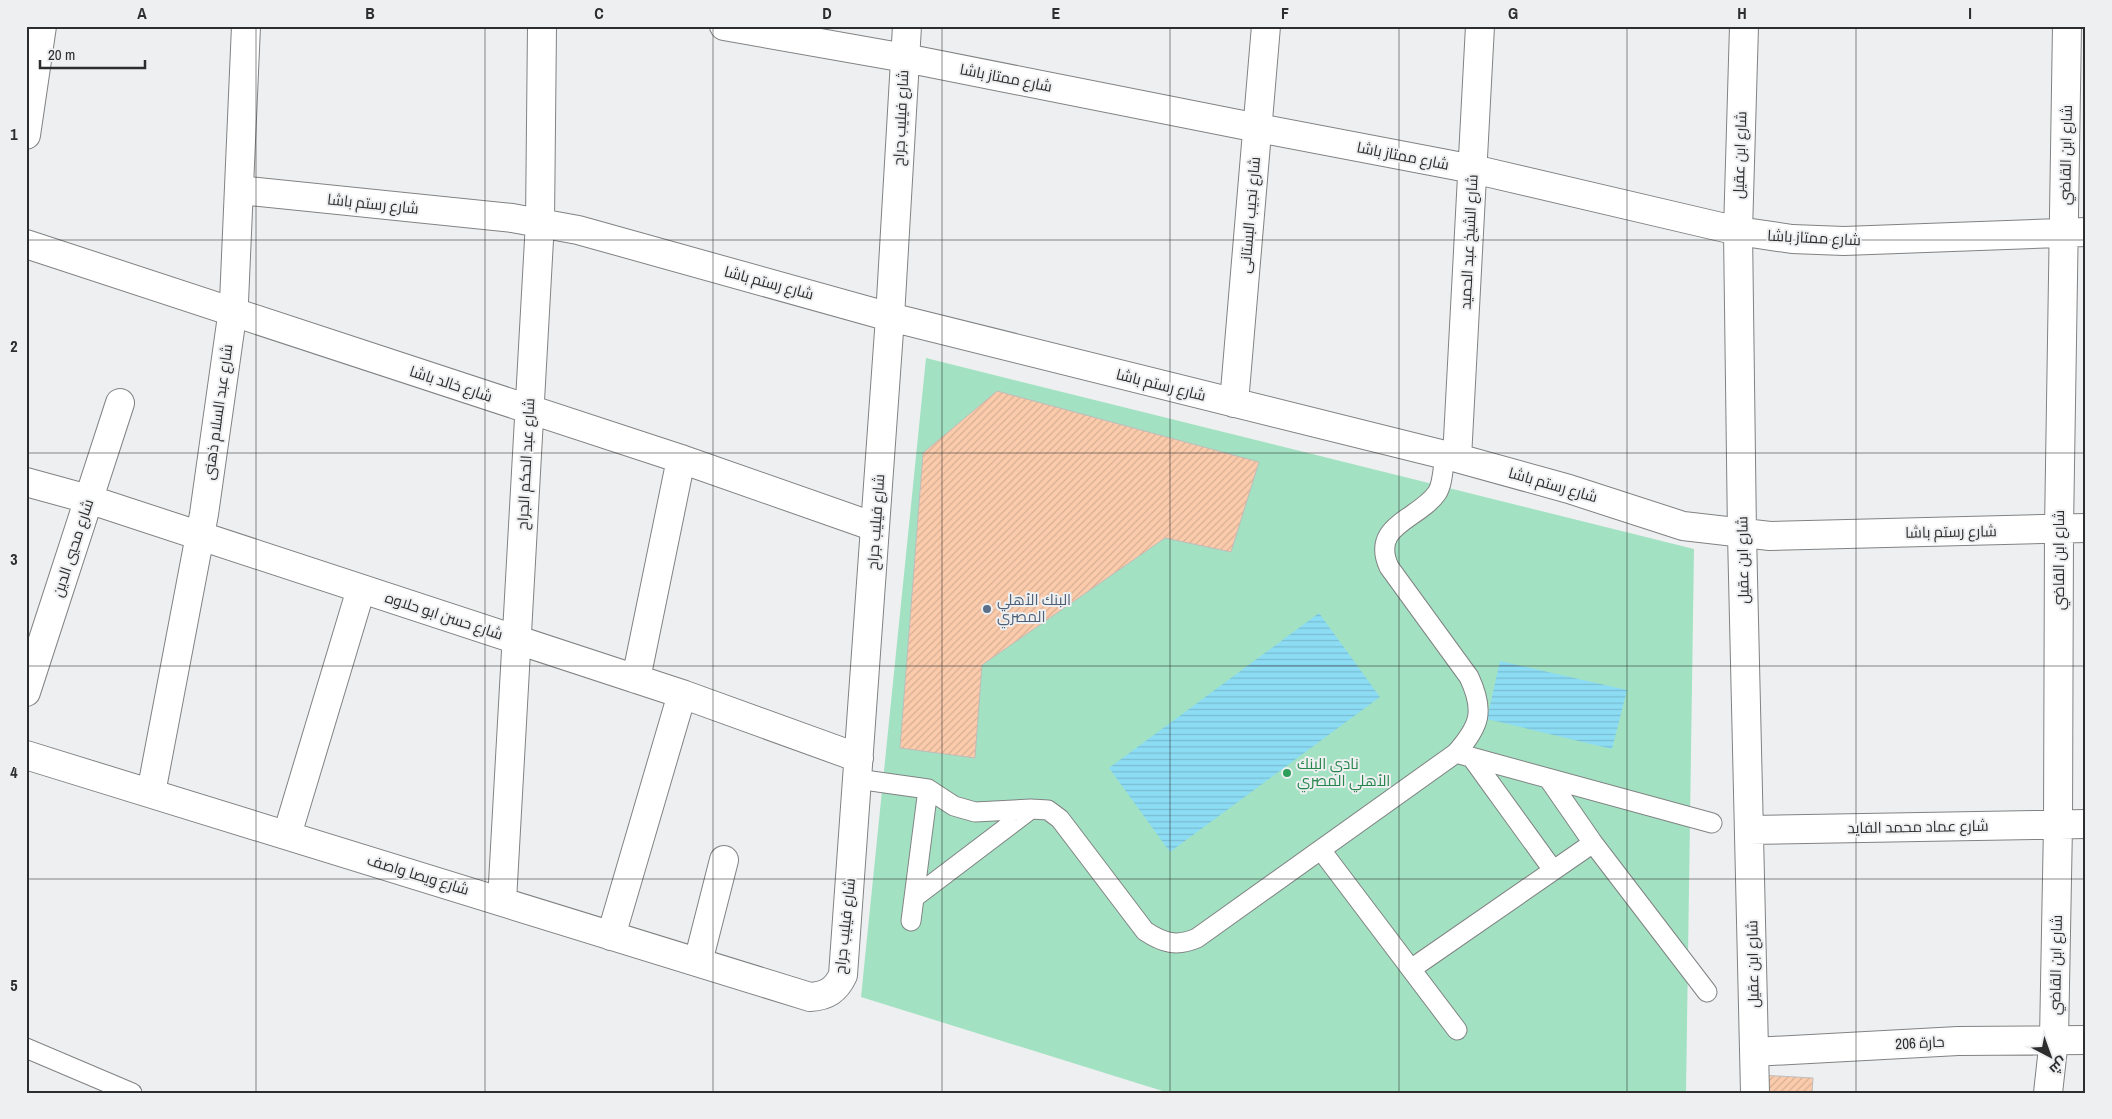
<svg xmlns="http://www.w3.org/2000/svg" width="2112" height="1119" viewBox="0 0 2112 1119" font-family="'Archivo Narrow',Cairo,sans-serif">
  <defs>
    <pattern id="water-rules" width="6" height="5" patternUnits="userSpaceOnUse" patternTransform="scale(1.25)"><rect width="6" height="5" fill="#8cdcf4"/><path d="M0 2.5h6" fill="none" stroke="#79bdd2"/></pattern>
    <pattern id="building-hatch" width="6" height="6" patternUnits="userSpaceOnUse" patternTransform="scale(1.25)"><rect width="6" height="6" fill="#fbcbac"/><path d="M-1 1l2-2M0 6l6-6M5 7l2-2" fill="none" stroke="#d7af94"/></pattern>
  </defs>
  <rect width="100%" height="100%" fill="#eeeff0"/>
  <!-- green -->
  <path fill="#a2e2c2" d="M926,358l768,191 -8,544h-517l-308,-96z"/>
  <!-- water -->
  <path fill="url(#water-rules)" d="M1319,613l61,84 -210,155 -61,-84z
    M1500,661l127,29 -15,59 -125,-30z"/>
  <!-- building -->
  <path fill="url(#building-hatch)" stroke="#bebdbc" d="M997,391l262,71 -28,90 -66,-14 -183,127 -7,93 -75,-10 23,-295z
    M1760,1075l53,3 -1,15h-51z"/>
  <g fill="none" stroke-linecap="round" stroke-linejoin="round">
    <!-- service casing -->
    <g stroke="#818283" stroke-width="21">
      <path id="service" d="M1456,753l256,70
        M1472,758l81,112
        M1548,778l45,65 114,149
        M857,779l71,10 26,17 21,6 56,-3 17,1 12,9 85,112c18,12 32,16 52,7l259,-185c24,-27 29,-42 13,-76l-80,-110c-19,-42 29,-47 48,-74 6,-9 6,-27 8,-38
        M1321,850l136,180
        M915,897l116,-88
        M911,921l17,-132
        M1411,969l182,-126
        M26,1048l106,45"/>
    </g>
    <!-- minor casing -->
    <g stroke="#818283" stroke-width="30">
      <path id="minor" d="M724,26l181,32 353,70 215,41 265,62 54,8 52,2 242,-9
        M1744,26l-6,205 4,303 13,559
        M239,190l273,28 66,12 312,87 567,141 112,31 114,37 87,10 316,-8
        M26,244l655,215 194,68
        M1234,403l32,-377
        M1457,458l23,-432
        M26,482l62,17 594,195 177,64
        M636,679l45,-220
        M26,692l94,-289
        M26,755l784,242c17,-1 26,-7 33,-22l47,-658 17,-291
        M151,793l53,-279 30,-212 12,-276
        M1750,830l336,-6
        M287,835l74,-246
        M502,901l38,-679 2,-196
        M611,936l71,-242
        M698,962l26,-102
        M1754,1052l204,-11 128,-1
        M2048,1093l6,-54 4,-214 1,-296 8,-503"/>
    </g>
    <!-- secondary casing -->
    <g stroke="#818283" stroke-width="30">
      <path id="secondary" d="M26,135l16,-109"/>
    </g>
    <!-- service -->
    <use href="#service" stroke="#fff" stroke-width="19"/>
    <!-- minor -->
    <use href="#minor" stroke="#fff" stroke-width="28"/>
    <!-- secondary -->
    <use href="#secondary" stroke="#fff" stroke-width="28"/>
  </g>
  <!-- grid -->
  <path fill="none" stroke="#2d2d2e" stroke-width="1" stroke-opacity="0.55" d="M256,26v1067M485,26v1067M713,26v1067M942,26v1067M1170,26v1067M1399,26v1067M1627,26v1067M1856,26v1067M26,240h2060M26,453h2060M26,666h2060M26,879h2060"/>
  <!-- markers -->
  <circle fill="#5c6f8a" stroke="#eeeff0" stroke-width="2" cx="987" cy="609" r="5"/>
  <circle fill="#2e9e5b" stroke="#eeeff0" stroke-width="2" cx="1287" cy="773" r="5"/>
  <g text-anchor="middle" stroke-width="4" stroke-linejoin="round" paint-order="stroke">
    <!-- street labels -->
    <g font-size="15" fill="#2d2d2e" stroke="#eeeff0">
      <text transform="translate(1006 78) rotate(11)" y="5">شارع ممتاز باشا</text>
      <text transform="translate(901 118) rotate(-87)" y="5">شارع فيليب جراح</text>
      <text transform="translate(1740 155) rotate(-88)" y="5">شارع ابن عقيل</text>
      <text transform="translate(2066 155) rotate(-89)" y="5">شارع ابن القاضي</text>
      <text transform="translate(1403 156) rotate(11)" y="5">شارع ممتاز باشا</text>
      <text transform="translate(373 204) rotate(6)" y="5">شارع رستم باشا</text>
      <text transform="translate(1250 215) rotate(-85)" y="5">شارع نجيب البستانى</text>
      <text transform="translate(1814 238) rotate(3)" y="5">شارع ممتاز باشا</text>
      <text transform="translate(1469 242) rotate(-87)" y="5">شارع الشيخ عبد الحميد</text>
      <text transform="translate(769 283) rotate(15)" y="5">شارع رستم باشا</text>
      <text transform="translate(451 384) rotate(18)" y="5">شارع خالد باشا</text>
      <text transform="translate(1161 385) rotate(14)" y="5">شارع رستم باشا</text>
      <text transform="translate(218 412) rotate(-82)" y="5">شارع عبد السلام ذهنى</text>
      <text transform="translate(526 464) rotate(-87)" y="5">شارع عبد الحكم الجراح</text>
      <text transform="translate(1553 485) rotate(16)" y="5">شارع رستم باشا</text>
      <text transform="translate(876 522) rotate(-86)" y="5">شارع فيليب جراح</text>
      <text transform="translate(1951 532) rotate(-1)" y="5">شارع رستم باشا</text>
      <text transform="translate(73 548) rotate(-72)" y="5">شارع محيي الدين</text>
      <text transform="translate(1743 560) rotate(-91)" y="5">شارع ابن عقيل</text>
      <text transform="translate(2059 560) rotate(-90)" y="5">شارع ابن القاضي</text>
      <text transform="translate(444 616) rotate(18)" y="5">شارع حسن ابو حلاوه</text>
      <text transform="translate(1918 827) rotate(-1)" y="5">شارع عماد محمد الفايد</text>
      <text transform="translate(418 875) rotate(17)" y="5">شارع ويصا واصف</text>
      <text transform="translate(845 926) rotate(-84)" y="5">شارع فيليب جراح</text>
      <text transform="translate(1753 964) rotate(-91)" y="5">شارع ابن عقيل</text>
      <text transform="translate(2056 965) rotate(-89)" y="5">شارع ابن القاضي</text>
      <text transform="translate(1920 1043) rotate(-3)" y="5">حارة 206</text>
    </g>
    <!-- service labels -->
    <g font-size="15" fill="#4e5e75" stroke="#eeeff0" text-anchor="start">
      <text x="997" y="605">البنك الأهلي<tspan x="997" dy="17">المصري</tspan></text>
    </g>
    <!-- leisure labels -->
    <g font-size="15" fill="#27864d" stroke="#eeeff0" text-anchor="start">
      <text x="1297" y="769">نادي البنك<tspan x="1297" dy="17">الأهلي المصري</tspan></text>
    </g>
  </g>
  <!-- border -->
  <rect width="2112" height="1119" fill="none" stroke="#eeeff0" stroke-width="55"/>
  <!-- north arrow -->
  <g transform="translate(2050 1056) rotate(139)" stroke="#eeeff0" stroke-width="4" paint-order="stroke">
  <path d="M0-4L9 19L0 12L-9 19Z" fill="#2d2d2e"/>
  <text y="-8" font-size="14" font-weight="bold" text-anchor="middle" fill="#2d2d2e">ش</text>
  </g>
  <!-- scale -->
  <path d="M40 60v8h105v-8" fill="none" stroke="#2d2d2e" stroke-width="2.5"/>
  <text x="48" y="60" font-size="15" fill="#2d2d2e" stroke="#eeeff0" stroke-width="4" paint-order="stroke">20 m</text>
  <rect x="28" y="28" width="2056" height="1064" fill="none" stroke="#2d2d2e" stroke-width="2"/>
  <g font-size="16" text-anchor="middle" font-weight="bold" fill="#2d2d2e">
    <text x="142" y="19">A</text>
    <text x="370" y="19">B</text>
    <text x="599" y="19">C</text>
    <text x="827" y="19">D</text>
    <text x="1056" y="19">E</text>
    <text x="1285" y="19">F</text>
    <text x="1513" y="19">G</text>
    <text x="1742" y="19">H</text>
    <text x="1970" y="19">I</text>
    <text x="14" y="140">1</text>
    <text x="14" y="352">2</text>
    <text x="14" y="565">3</text>
    <text x="14" y="778">4</text>
    <text x="14" y="991">5</text>
  </g>
</svg>
